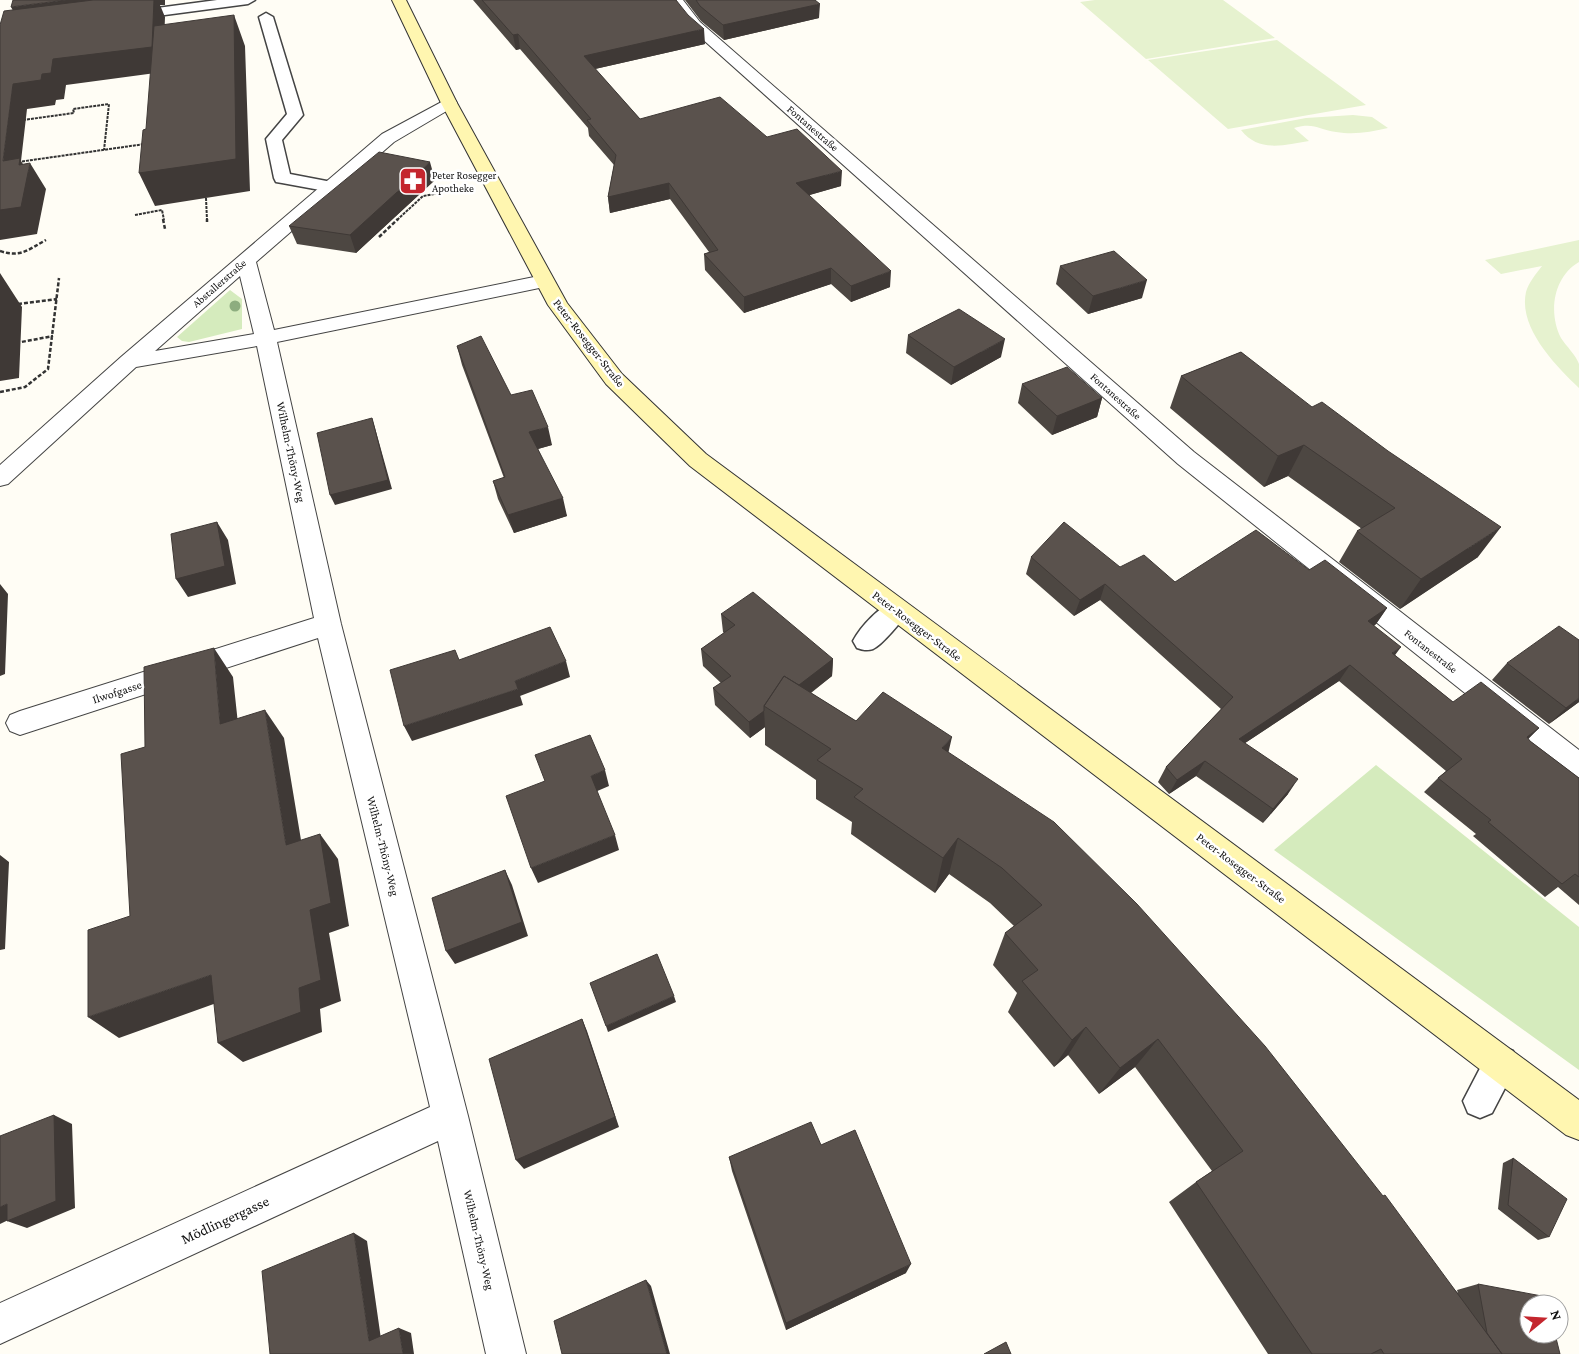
<svg xmlns="http://www.w3.org/2000/svg" width="1579" height="1354" viewBox="0 0 1579 1354" font-family="'Crimson Pro',serif">
  <rect width="100%" height="100%" fill="#fffdf5"/>
  <!-- green -->
  <path fill="#d5ebbd" d="M230,290l12,9v30l-53,13 -7,-1 -5,-4z
    M1376,765l203,162v143l-305,-220z"/>
  <!-- pitch -->
  <path fill="#e6f2cf" d="M1095,0h128l52,38 -129,21 -66,-57z
    M1277,40l89,65 -138,24 -80,-69z
    M1353,115l19,2 16,11c-18,4 -33,7 -52,4 -18,-2 -21,-10 -42,-4l15,13c-25,4 -50,12 -68,-11l65,-12z
    M1579,240v22c-26,15 -31,51 -18,76 5,8 15,17 18,26 0,7 0,17 0,24 -23,-22 -61,-60 -53,-96 3,-10 10,-18 16,-26l-41,8 -16,-14z"/>
  <g fill="none" stroke-linecap="round" stroke-linejoin="round">
    <!-- lane casing -->
    <g stroke="#444" stroke-width="3">
      <path id="lane" d="M217,0h38l-7,4 -121,16 -7,-4 7,-4z
        M266,13l7,4 30,98 -21,25 8,34 47,9 3,4 -3,4 -6,1 -49,-9 -6,-1 -2,-4 -8,-39 21,-25 -28,-97z
        M896,600l9,3 4,7c-6,10 -27,35 -36,39 -6,2 -10,1 -16,-1l-4,-7c8,-15 27,-35 43,-41z
        M1501,1046l12,5 5,12 -26,50 -12,5 -12,-5 -5,-12 26,-50z"/>
    </g>
    <!-- street casing -->
    <g stroke="#444" stroke-width="2">
      <path id="street" d="M668,0h15l17,22 494,430 385,298v29l-10,-3 -391,-312 -488,-436z
        M449,98l6,2 2,3 -2,3 -61,36 -138,120 18,68 270,-55 7,2 3,4 -3,4 -7,2 -267,55 64,282 127,492 58,238h-40l-48,-213 -438,203v-41l430,-196 -112,-469 -298,97 -10,-4 -4,-8 4,-8 10,-4 294,-93 -57,-272 -121,21 -128,117 -8,2v-21l121,-108 261,-223zM240,276l14,58 -99,17z"/>
    </g>
    <!-- secondary casing -->
    <g stroke="#333" stroke-width="2">
      <path id="secondary" d="M392,0h14l51,103 110,200 55,71 84,80 873,646v40l-13,-5 -876,-669 -84,-82 -58,-79 -107,-202z"/>
    </g>
    <!-- path-far1 -->
    <path stroke="#333" stroke-width="2" stroke-dasharray="3 1" stroke-linecap="butt" d="M23,120l51,-7 -1,-4 36,-5 -5,46
      M18,162l127,-18
      M206,198l1,22
      M135,215l27,-5 2,10
      M397,220l26,-24 28,-5"/>
    <!-- path -->
    <path stroke="#333" stroke-width="2.5" stroke-dasharray="4 2" stroke-linecap="butt" d="M163,219l2,10
      M207,219v3
      M379,237l19,-18
      M0,251c21,7 29,-2 46,-11
      M18,304l39,-5
      M16,343l37,-7
      M0,392l25,-5 23,-18 11,-91"/>
    <!-- lane -->
    <use href="#lane" fill="#fff" fill-rule="evenodd"/>
    <!-- street -->
    <use href="#street" fill="#fff" fill-rule="evenodd"/>
    <!-- secondary -->
    <use href="#secondary" fill="#fff6b0" fill-rule="evenodd"/>
  </g>
  <!-- trees -->
  <circle fill="#8dad7f" cx="235" cy="306" r="5.5"/>
  <!-- wall -->
  <path fill="#4d4742" d="M473,0h203l29,44 -110,25 45,50 127,18 74,49 -32,9 81,92 -39,15 -20,-18 -87,29 -39,-43 -1,-16 5,-2 -39,-53 -60,14 -2,-16 6,-32 -25,-29 -1,-8 -68,-79 -4,1z
    M685,0h130l4,18 -95,22 -23,-19z
    M435,180l-79,73 -59,-9 -8,-18z
    M1060,266l82,32 -54,16 -32,-30z
    M908,335l93,22 -50,28 -45,-32z
    M457,346l54,49 41,50 -14,4 29,67 -53,17 -16,-34 -5,-18 11,-3 -42,-113z
    M1241,352l237,205 -78,52 -61,-47 18,-31 5,-2 -74,-53 -24,11 -94,-79 11,-32z
    M1022,384l80,14 -5,19 -45,18 -34,-32z
    M1031,557l89,10 55,15 134,-12 78,38 -11,16 -2,2 21,29 58,47 86,26 -11,11 2,2 49,37v127l-21,-18 -13,10 -72,-61 3,-2 -52,-42 14,-14 8,-7 -107,-90 -94,62 43,51 -25,29 -67,-47 -27,18 -11,-12 8,-15 55,-58 -121,-109 -26,16 -48,-42z
    M721,614l112,45 -1,17 -21,17 45,28 92,31 510,541 -1,-3 21,-6 82,70h-292l-99,-152 27,-20 16,-11 -77,-104 -36,27 -31,-39 -14,12 -46,-55 9,-19 -24,-28 12,-32 9,-7 -24,-23 -41,-29 -14,19 -84,-59 1,-12 -36,-23v-19l-51,-35v-18l-15,11 -35,-33 -2,-17 8,-5 -18,-17 -2,-17 23,-16 -1,-1z
    M1507,663l72,39 -30,22 -57,-44z
    M821,1145l85,128 -120,57 -54,-159 -3,-14z
    M1513,1158l36,79 -11,3 -40,-31 5,-46z"/>
  <!-- shaded-wall -->
  <path fill="#3f3936" d="M66,0h99v5h-5l5,12 -2,55 -97,13 -2,14 -8,1 -1,5 -28,4 -6,52 7,11 2,-9 16,26 -9,45 -37,6v-30l3,-49 17,-138 -9,-16z
    M820,4l-1,14 -95,22 -1,-15z
    M234,15l11,31 5,145 -95,15 -16,-33z
    M704,29l1,15 -119,27 -2,-15z
    M518,34l2,15 -4,1 -3,-15z
    M430,162l5,18 -79,73 -6,-18z
    M842,171l-1,15 -45,13v-16z
    M669,183l1,16 -60,14 -2,-16z
    M831,268v16l-87,29v-16z
    M891,271l-1,16 -39,15v-16z
    M0,273l22,34 -3,71 -19,3z
    M1147,280l-5,18 -54,16 5,-18z
    M1005,339l-4,18 -50,28 3,-18z
    M1102,398l-5,19 -45,18 5,-19z
    M372,418l3,10 17,61 -57,16 -5,-10z
    M548,427l4,18 -18,5 -5,-18z
    M1304,445l-16,31 -24,11 14,-31z
    M563,498l4,18 -53,17 -6,-18z
    M217,522l11,18 8,44 -48,13 -12,-18z
    M1501,527l-23,30 -78,52 21,-30z
    M0,584l8,10 -3,80 -5,2z
    M1105,584l-5,16 -26,16 6,-16z
    M1387,608l-11,16 -19,13 11,-16z
    M1401,647l-11,15 2,-9z
    M214,648l19,29 8,75 -21,-28z
    M833,659l-1,17 -52,40 -12,-8z
    M566,661l4,16 -50,19 -5,-15z
    M1350,665l-11,16 -109,72 9,-14z
    M518,689l5,16 -111,36 -8,-15z
    M1579,698v4l-30,22 17,-16z
    M265,710l19,28 22,132 -20,-25z
    M764,711l1,16 -15,11 -1,-16z
    M1539,728l-15,15 3,-6z
    M952,737l-9,39 -1,-28z
    M1205,761l-9,15 -27,18 8,-14z
    M605,770l4,16 -14,6 -4,-16z
    M1298,779l-10,15 -25,29 10,-14z
    M320,834l18,25 11,67 -20,7 12,68 -21,8 2,23 -79,30 -25,-19 81,-55z
    M615,835l4,15 -81,33 -7,-15z
    M958,838l-9,36 -14,19 8,-35z
    M0,855l9,7 -4,87 -5,1z
    M505,870l7,15 16,51 -73,28 -9,-13z
    M211,975l25,21 -117,42 -31,-21z
    M674,996l2,6 -68,30 -2,-6z
    M582,1019l5,12 32,96 -95,42 -8,-9z
    M1086,1027l-18,28 -14,12 18,-27z
    M1158,1039l-23,28 -36,27 21,-26z
    M54,1115l18,9 3,84 -48,20 -20,-7z
    M7,1204l20,7 -27,13v-17z
    M354,1233l13,8 15,105 -13,-5z
    M911,1264l-5,9 -120,57v-7z
    M646,1280l5,6 19,68h-3z
    M399,1328l12,5 3,21h-11z"/>
  <!-- building -->
  <path fill="#5a524d" stroke="#3f3936" d="M13,0h53l-55,7z
    M93,0h61l-2,47 -99,12 -2,14 -9,1 -1,6 -28,4 -10,77 17,-3 -1,7 11,-2 -9,44 -21,3v-185l4,-14z
    M482,0h194l12,15 16,14 -120,27 56,63 80,-22 47,40 30,-8 45,42 -46,12 95,88 -40,15 -20,-18 -87,29 -40,-43 14,-4 -49,-67 -61,14 8,-42 -29,-35 4,-1 -73,-85 -5,1z
    M696,0h119l5,4 -97,21 -23,-19z
    M234,15l2,144 -97,14 4,-43 3,-1 8,-103z
    M379,152l51,10 -80,73 -61,-9z
    M1114,251l33,29 -54,16 -33,-30z
    M959,309l46,30 -51,28 -46,-32z
    M481,336l30,59 21,-5 16,37 -19,5 34,66 -55,17 -15,-34 12,-4 -48,-131z
    M1241,352l71,55 10,-5 66,49 113,76 -80,52 -64,-48 38,-23 -91,-63 -26,11 -97,-80z
    M1067,367l35,31 -45,18 -35,-32z
    M372,418l16,62 -58,15 -13,-62z
    M217,522l8,44 -49,13 -5,-45z
    M1064,522l56,45 24,-12 31,27 81,-52 53,40 16,-10 62,48 -19,13 33,26 -9,6 61,49 28,-20 58,46 -12,9 3,4 49,37v99l-4,-3 -13,10 -74,-62 3,-2 -53,-42 24,-19 -112,-94 -111,74 59,40 -25,30 -68,-48 -28,19 -11,-13 67,-70 -128,-113 -25,16 -49,-43z
    M753,592l80,67 -34,26 -15,-9 -20,30v5l-15,11 -36,-34 18,-12 -30,-27 34,-24 -14,-11z
    M1559,626l20,14v58l-13,10 -59,-45z
    M550,627l16,34 -51,20 3,8 -114,37 -14,-56 65,-20 4,10z
    M214,648l6,76 45,-14 21,135 34,-11 11,69 -21,7 11,70 -22,8 2,24 -83,31 -7,-68 -123,42v-87l42,-14 -9,-162 24,-7 -1,-80z
    M784,676l72,45 27,-29 69,45 -10,11 112,74 83,82 128,142 118,150 2,-1 117,159h-118l-3,-5 -10,5h-59l-116,-172 47,-31 -85,-112 -38,29 -34,-41 -14,13 -50,-59 16,-11 -33,-37 37,-28 -40,-37 -44,-30 -15,20 -89,-61 9,-8 -46,-29 14,-11 -67,-43z
    M590,735l15,35 -14,6 24,59 -84,33 -25,-72 39,-15 -10,-26z
    M505,870l17,52 -76,29 -14,-53z
    M657,954l17,42 -68,30 -16,-43z
    M582,1019l33,98 -99,43 -27,-101z
    M54,1115l2,86 -49,20v-17l-7,3v-71z
    M811,1122l10,23 34,-15 56,134 -125,59 -57,-166z
    M1513,1158l54,41 -18,38 -41,-32z
    M354,1233l15,108 30,-13 4,26h-133l-8,-83z
    M646,1280l21,74h-105l-8,-33z
    M1478,1284l69,13 1,7h-19v30h26l5,20h-58l-15,-21z
    M1006,1342l5,12h-27z"/>
  <!-- icons -->
  <defs>
    <g id="pharmacy-square" transform="scale(1.4375)"><rect x="-9" y="-9" width="18" height="18" rx="4" fill="#c4262e" stroke="#fff"/><path d="M-2-6h4v4h4v4h-4v4h-4v-4h-4v-4h4Z" fill="#fff"/></g>
  </defs>
  <g fill-rule="evenodd">
    <use href="#pharmacy-square" x="413" y="181"/>
  </g>
  <g text-anchor="middle" stroke-width="5" stroke-linejoin="round" paint-order="stroke">
    <!-- far-street labels -->
    <g font-size="11" fill="#111" stroke="#fff">
      <text transform="translate(813 128) rotate(41)" y="4">Fontanestraße</text>
      <text transform="translate(219 283) rotate(-41)" y="4">Abstallerstraße</text>
      <text transform="translate(1116 396) rotate(42)" y="4">Fontanestraße</text>
      <text transform="translate(1431 651) rotate(38)" y="4">Fontanestraße</text>
    </g>
    <!-- far-poi labels -->
    <g font-size="11" fill="#111" stroke="#fff" text-anchor="start">
      <text x="432" y="179">Peter Rosegger<tspan x="432" dy="13">Apotheke</tspan></text>
    </g>
    <!-- street labels -->
    <g font-size="12" fill="#111" stroke="#fff">
      <text transform="translate(589 343) rotate(52)" y="4">Peter-Rosegger-Straße</text>
      <text transform="translate(291 452) rotate(78)" y="4">Wilhelm-Thöny-Weg</text>
      <text transform="translate(917 626) rotate(37)" y="4">Peter-Rosegger-Straße</text>
      <text transform="translate(117 692) rotate(-18)" y="4">Ilwofgasse</text>
      <text transform="translate(383 846) rotate(76)" y="4">Wilhelm-Thöny-Weg</text>
      <text transform="translate(1241 868) rotate(37)" y="4">Peter-Rosegger-Straße</text>
      <text transform="translate(479 1240) rotate(77)" y="4">Wilhelm-Thöny-Weg</text>
    </g>
    <!-- near-street labels -->
    <g font-size="15" fill="#111" stroke="#fff">
      <text transform="translate(225 1220) rotate(-25)" y="5">Mödlingergasse</text>
    </g>
  </g>
  <!-- north arrow -->
  <g transform="translate(1544 1319) rotate(72)"><circle r="24" fill="#ffffff" stroke="#a0a0a0"/>
  <path d="M0-4L9 19L0 12L-9 19Z" fill="#c4262e"/>
  <text y="-8" font-size="14" font-weight="bold" text-anchor="middle" fill="#111111">N</text>
  </g>
</svg>
